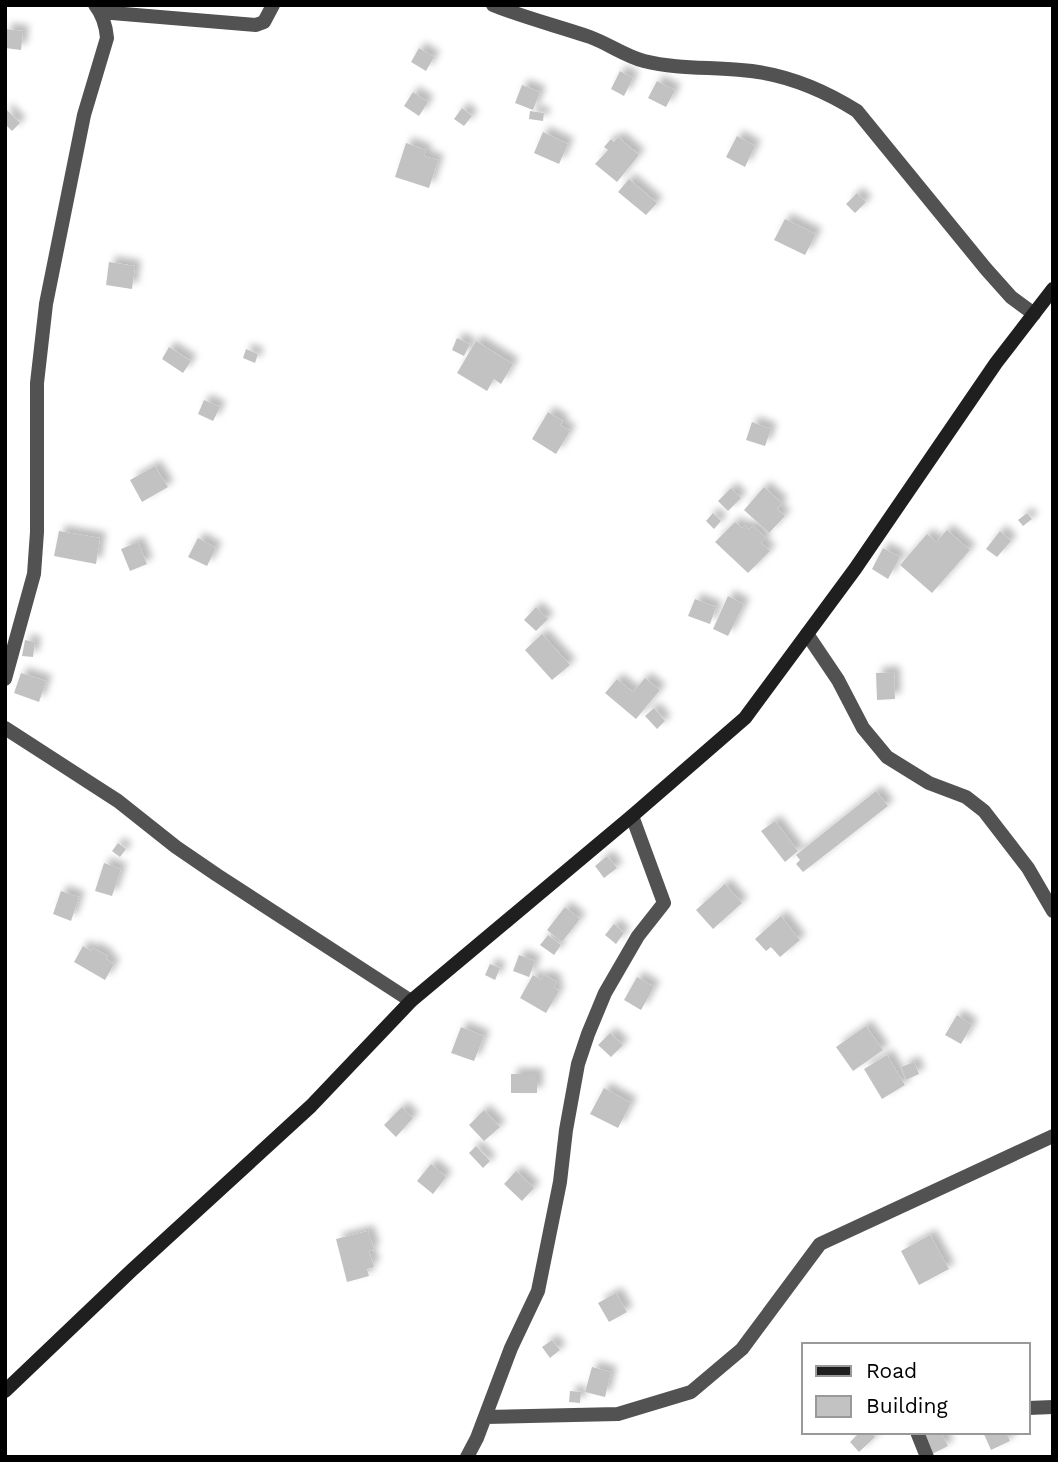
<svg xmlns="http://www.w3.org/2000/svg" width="1058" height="1462" viewBox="0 0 1058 1462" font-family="'Work Sans',sans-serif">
  <defs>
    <filter id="shadow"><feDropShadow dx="6" dy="-6" stdDeviation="3.5" flood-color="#0004"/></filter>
  </defs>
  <rect width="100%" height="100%" fill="#fff"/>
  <!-- building -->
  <path fill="#c2c2c2" filter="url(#shadow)" d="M5,29l18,2 -2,19 -16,-2z
    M419,48l15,9 -8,14 -15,-9z
    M620,71l13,7 -9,18 -13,-7z
    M657,81l18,9 -9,17 -18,-9z
    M522,85l18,7 -7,18 -18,-7z
    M413,92l15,10 -9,14 -15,-10z
    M5,108l15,15 -8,8 -7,-7z
    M462,108l10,8 -8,10 -10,-7z
    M530,111l14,2 -1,8 -14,-2z
    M543,132l25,12 -9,20 -25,-11z
    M737,136l18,10 -10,21 -19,-10z
    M618,137l21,18 -22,27 -22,-18 13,-14 -4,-3 7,-8 3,3z
    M406,143l20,7 -2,6 14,4 -9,28 -34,-11z
    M629,179l28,24 -11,12 -28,-23z
    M857,193l9,9 -11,11 -9,-9z
    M785,219l31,15 -11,21 -31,-15z
    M109,262l26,4 -3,23 -26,-4z
    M457,338l13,6 -6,12 -12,-6z
    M476,341l37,23 -12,20 -7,-5 -7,12 -30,-18z
    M169,347l22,14 -8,12 -21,-14z
    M246,349l12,5 -3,9 -12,-5z
    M204,400l16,7 -7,14 -15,-7z
    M548,412l15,9 -3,4 10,6 -14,23 -24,-15z
    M752,422l19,7 -6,17 -19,-6z
    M155,466l13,21 -26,15 -12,-22z
    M764,487l18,16 -5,6 8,7 -16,17 -25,-23z
    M731,488l10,10 -13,13 -10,-10z
    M713,513l8,8 -7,8 -8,-8z
    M1027,513l5,6 -9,7 -5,-6z
    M735,522l7,6 3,-3 4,4 4,-3 13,12 -5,5 9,8 -22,22 -33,-31z
    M947,530l23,20 -38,43 -32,-28 27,-31 9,8z
    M59,531l41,7 -4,26 -42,-8z
    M1000,531l11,10 -14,16 -11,-8z
    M198,538l18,10 -9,18 -19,-9z
    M138,542l9,22 -17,7 -9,-22z
    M883,548l17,9 -12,22 -16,-10z
    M728,596l16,8 -16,32 -15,-7z
    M695,599l21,8 -6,17 -22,-8z
    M536,607l12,12 -12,12 -12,-11z
    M542,634l28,31 -18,15 -27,-30z
    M25,640l10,2 -2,15 -11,-1z
    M894,672l1,27 -18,1 -1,-27z
    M21,673l25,8 -7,21 -25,-9z
    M645,678l15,12 -24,29 -31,-26 12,-14 16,13z
    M654,708l11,13 -8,8 -12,-13z
    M876,791l12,15 -85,66 -7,-8 4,-4 -4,-5z
    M775,821l23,30 -13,11 -24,-31z
    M118,843l8,6 -6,8 -8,-6z
    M607,856l10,12 -13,10 -9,-12z
    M104,863l17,6 -9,27 -17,-5z
    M725,884l17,19 -29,26 -17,-19z
    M61,891l18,6 -8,24 -18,-7z
    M565,907l15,12 -18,23 -15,-12z
    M781,916l19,24 -20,17 -9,-10 -5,4 -11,-12z
    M614,924l10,9 -8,11 -11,-9z
    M548,935l13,10 -7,10 -14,-10z
    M83,946l8,5 2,-3 15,8 -2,3 8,5 -9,16 -31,-18z
    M519,955l16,6 -6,16 -16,-6z
    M490,964l10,4 -5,12 -10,-5z
    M533,975l8,5 3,-5 13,7 -3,6 5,3 -13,22 -26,-15z
    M637,977l17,10 -13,23 -17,-10z
    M957,1015l15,10 -11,19 -16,-9z
    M866,1026l17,24 -30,21 -17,-24z
    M461,1027l23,9 -10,25 -23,-8z
    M610,1033l13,12 -12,12 -13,-12z
    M887,1055l18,30 -23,14 -18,-30z
    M914,1062l5,12 -13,6 -5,-13z
    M511,1074h26v19h-26z
    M604,1088l27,15 -13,25 -28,-14z
    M402,1107l11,11 -17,19 -12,-12z
    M484,1110l16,17 -16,14 -15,-16z
    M476,1146l14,15 -7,7 -14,-15z
    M431,1164l15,13 -13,17 -16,-13z
    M516,1171l18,17 -12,13 -18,-17z
    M368,1231l6,19 -5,1 5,16 -7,2 2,7 -22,6 -11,-43z
    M930,1235l19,34 -30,16 -18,-34z
    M616,1293l11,19 -18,10 -11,-19z
    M552,1340l8,10 -10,8 -8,-11z
    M592,1367l19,5 -6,25 -20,-5z
    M570,1391l11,1 -1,11 -11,-1z
    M860,1432h11l4,5 -16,15 -9,-10z
    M923,1432h18l7,14 -18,9z
    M983,1432h23l4,9 -19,9z"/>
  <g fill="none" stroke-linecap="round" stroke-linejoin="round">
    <!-- street -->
    <path stroke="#525252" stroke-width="14" d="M493,5c32,13 65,21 97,32 19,7 35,19 54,24 32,8 64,6 97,9 41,3 81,19 116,41l129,158 25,28 23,17
      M100,12l156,13 8,-3 9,-17
      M807,634l31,46 25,48 24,29 42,26 37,14 18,14 44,57 25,43
      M5,679l29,-105 3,-42v-149l9,-79 38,-189 23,-77c-1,-12 -4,-23 -12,-33
      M5,728l113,73 58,46 41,28 194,126
      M1028,1408l25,-1
      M485,1417l133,-3 73,-22 51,-43 78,-105 233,-108
      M917,1432l10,25
      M467,1457l10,-19 34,-90 27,-57 22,-109 6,-52 12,-66 10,-30 17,-41 33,-57 26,-33 -32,-87"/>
    <!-- secondary -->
    <path stroke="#1f1f1f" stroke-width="14" d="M5,1391l127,-121 179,-164 100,-105 221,-185 113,-98 110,-149 141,-206 57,-74"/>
  </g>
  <!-- border -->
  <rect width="1058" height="1462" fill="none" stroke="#000000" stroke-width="14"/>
  <!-- legend -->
  <rect x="802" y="1343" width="228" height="91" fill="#ffffff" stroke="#999999" stroke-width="2"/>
  <rect x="816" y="1366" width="35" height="10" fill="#1f1f1f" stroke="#999999" stroke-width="2"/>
  <text x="866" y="1378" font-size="21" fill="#000000">Road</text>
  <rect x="816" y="1396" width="35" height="21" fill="#c2c2c2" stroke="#999999" stroke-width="2"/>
  <text x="866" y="1413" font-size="21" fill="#000000">Building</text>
</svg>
